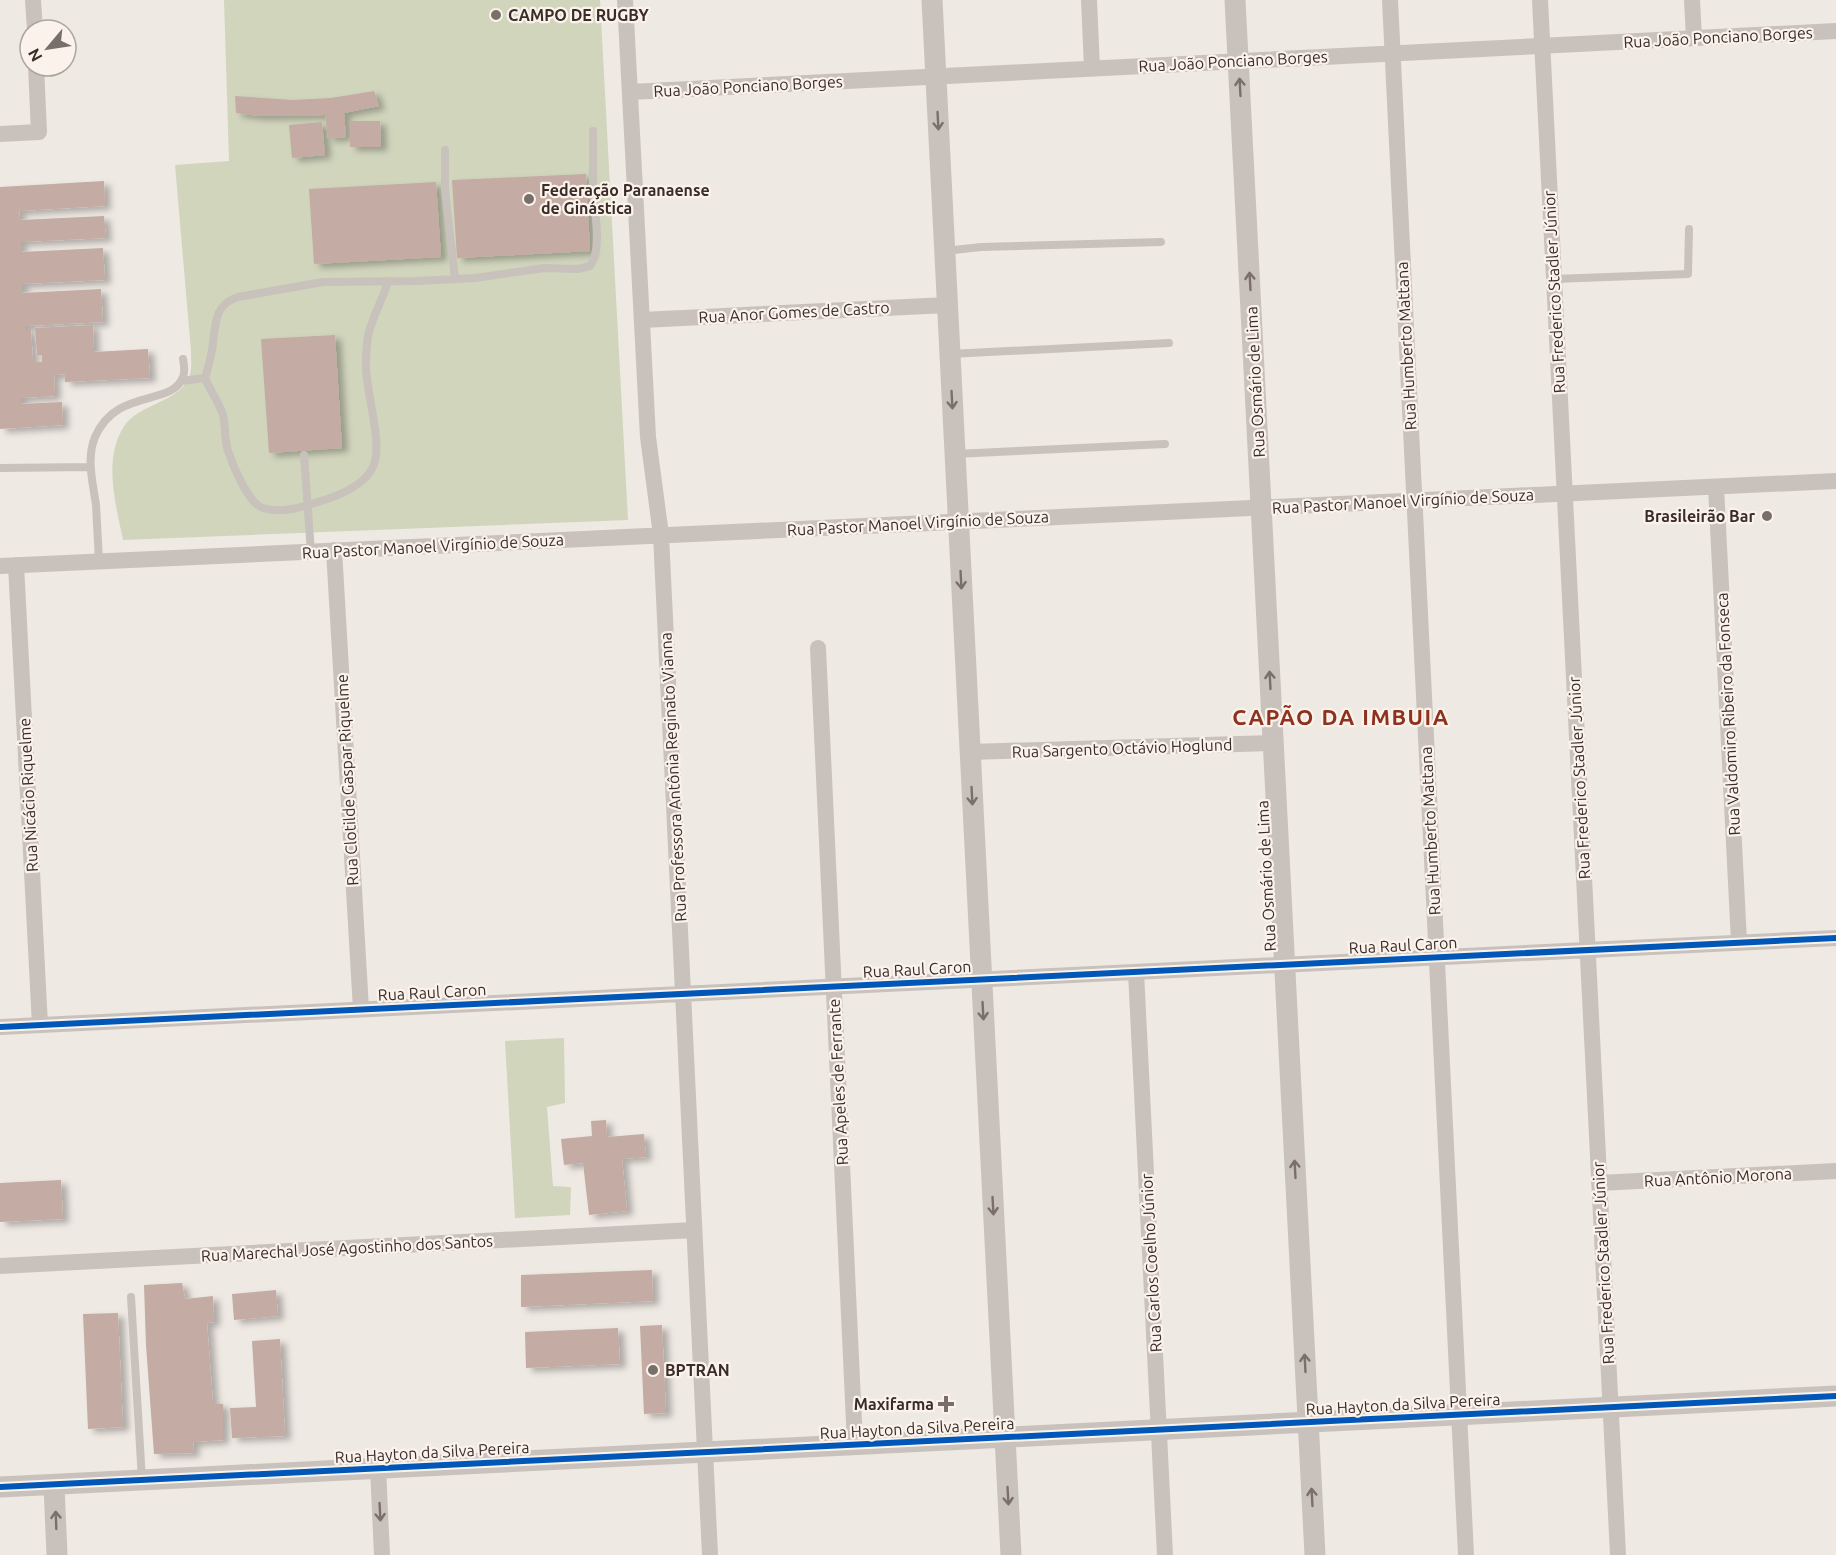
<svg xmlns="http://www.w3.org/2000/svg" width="1836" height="1555" viewBox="0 0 1836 1555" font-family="Ubuntu,sans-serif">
  <defs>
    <filter id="shadow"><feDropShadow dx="6" dy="4" stdDeviation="3" flood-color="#0004"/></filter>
  </defs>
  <rect width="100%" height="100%" fill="#efe9e3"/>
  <!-- green -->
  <path fill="#d1d5bc" d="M224,0h376l28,520 -505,20c-7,-35 -20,-79 0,-112 15,-26 58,-24 67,-54 2,-7 1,-15 1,-23l-16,-186 54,-4z
    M564,1038l1,65 -18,4 6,79 18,1 -1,28 -55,3 -10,-177z"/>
  <!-- building -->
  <path fill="#c4aba4" filter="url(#shadow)" d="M374,91l5,15 -35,7 2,24 -18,1 -3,-23 -66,1 -23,-3 -1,-17 57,4 39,-2z
    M350,121h30l1,26h-31z
    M322,122l3,33 -33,3 -3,-33z
    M586,174l4,77 -133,7 -5,-78z
    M104,181l1,25 -86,5 1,9 84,-4 2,22 -85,4v10l82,-4 2,32 -83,4v9l79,-4 2,33 -78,4v4h6l2,32h9v-7h-5l-2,-27 58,-3 1,27 54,-3 2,29 -85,4v-8l-11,1 1,21 -34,2v6l41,-2 1,23 -63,4v-242z
    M436,182l5,75 -127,7 -5,-75z
    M335,335l7,113 -73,5 -8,-114z
    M606,1120l1,17 37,-3 2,23 -24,2 5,52 -38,4 -6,-52 -19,2 -3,-26 31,-3 -1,-15z
    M61,1180l2,39 -63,3v-39z
    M652,1270l1,31 -132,6v-32z
    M182,1283l3,16 28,-3 1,26 -7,1 6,80 10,1v36l-30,2 1,11 -40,1 -8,-109 -2,-60z
    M276,1290l2,26 -44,4 -2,-26z
    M118,1313l5,114 -35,2 -5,-115z
    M662,1325l4,88 -22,1 -4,-88z
    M618,1328l2,36 -94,4 -1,-36z
    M280,1339l5,97 -53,2 -2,-30 26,-1 -4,-66z"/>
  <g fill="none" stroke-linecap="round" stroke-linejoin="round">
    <!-- service -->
    <path stroke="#c8c1bc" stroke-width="8" d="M445,150v40l10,89
      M945,251l36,-4 180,-5
      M1554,279l134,-5 1,-45
      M950,354l219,-11
      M205,378c5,13 14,24 18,37 3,12 1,24 5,36 5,15 20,52 35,57 18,6 40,-1 58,-7 17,-5 44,-16 52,-34 11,-24 -8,-75 -7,-104 0,-12 1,-29 6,-40 5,-15 12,-27 16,-42
      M181,381l24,-3c3,-9 5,-19 7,-28 4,-22 0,-45 26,-53l85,-15 94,-1 58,-3 69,-10 34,1 12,-3c13,-18 4,-56 3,-78 0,-19 0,-38 0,-57
      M955,454l210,-10
      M304,455l7,97
      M0,468l90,-1
      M99,561c-1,-18 -2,-37 -3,-56 -3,-22 -10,-46 -1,-68 22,-50 77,-30 88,-60 2,-5 1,-13 0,-18
      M131,1297l11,183"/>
    <!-- minor -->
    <path stroke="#c8c1bc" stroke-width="16" d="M33,0l2,30
      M625,0l23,437 13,98 49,1020
      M1089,0l3,68
      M1390,0l76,1555
      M1540,0l78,1555
      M1692,0l2,38
      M630,92l1206,-61
      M0,134l39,-2 -3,-66
      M642,320l305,-15
      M1716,487l23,455
      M334,550l27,459
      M16,565l24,460
      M0,566l1836,-85
      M818,648l37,796
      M970,752l303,-9
      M1136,972l29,583
      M0,1027l1836,-89
      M1599,1183l237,-12
      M0,1266l694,-36
      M378,1468l4,87"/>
    <!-- tertiary -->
    <path stroke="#c8c1bc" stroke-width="21" d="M932,0l79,1555
      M1235,0l80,1555
      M54,1485l3,70
      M0,1487l1836,-91"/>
    <!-- cycleway casing -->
    <g stroke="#fbf3eb" stroke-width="10">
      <path id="cycleway" d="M0,1027l1836,-89
        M0,1487l1836,-91"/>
    </g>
    <!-- cycleway -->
    <use href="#cycleway" stroke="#0057b8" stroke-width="6"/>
  </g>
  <!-- one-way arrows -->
  <defs><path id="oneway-shaft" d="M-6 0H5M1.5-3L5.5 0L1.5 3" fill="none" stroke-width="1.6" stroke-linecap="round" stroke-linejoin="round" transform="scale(1.5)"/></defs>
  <g stroke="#7a706b">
    <use href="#oneway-shaft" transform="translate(1240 87) rotate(-93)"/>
    <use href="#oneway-shaft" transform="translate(938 121) rotate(87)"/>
    <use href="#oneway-shaft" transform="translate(1250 281) rotate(-93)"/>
    <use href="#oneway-shaft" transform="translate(952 400) rotate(87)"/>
    <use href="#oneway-shaft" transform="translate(961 580) rotate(87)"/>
    <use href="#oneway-shaft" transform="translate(1270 680) rotate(-93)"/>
    <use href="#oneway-shaft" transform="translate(972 796) rotate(87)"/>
    <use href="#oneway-shaft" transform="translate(983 1011) rotate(87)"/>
    <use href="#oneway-shaft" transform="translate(1295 1169) rotate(-93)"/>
    <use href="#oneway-shaft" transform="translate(993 1206) rotate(87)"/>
    <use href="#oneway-shaft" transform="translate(1305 1363) rotate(-93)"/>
    <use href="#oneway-shaft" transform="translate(1008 1496) rotate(87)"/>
    <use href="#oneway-shaft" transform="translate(1312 1497) rotate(-93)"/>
    <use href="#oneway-shaft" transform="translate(380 1512) rotate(87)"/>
    <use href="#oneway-shaft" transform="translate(56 1520) rotate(-92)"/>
  </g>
  <!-- markers -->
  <g fill="#796f6a" stroke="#fbf3eb" stroke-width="2">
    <circle cx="496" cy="15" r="6"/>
    <circle cx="529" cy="199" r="6"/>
    <circle cx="1767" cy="516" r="6"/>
    <circle cx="653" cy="1370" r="6"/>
    <path d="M943 1395h6v6h6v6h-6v6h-6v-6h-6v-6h6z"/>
  </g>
  <g text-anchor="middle" stroke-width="4.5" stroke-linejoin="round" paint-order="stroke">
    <!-- poi labels -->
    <g font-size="16" font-weight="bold" fill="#3a2d29" stroke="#fbf3eb" text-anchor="start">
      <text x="508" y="21">CAMPO DE RUGBY</text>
      <text x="541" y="196">Federação Paranaense<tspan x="541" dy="18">de Ginástica</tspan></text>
      <text x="1755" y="522" text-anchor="end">Brasileirão Bar</text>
      <text x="665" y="1376">BPTRAN</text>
      <text x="934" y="1410" text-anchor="end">Maxifarma</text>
    </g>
    <!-- street labels -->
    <g font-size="16" fill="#3a2d29" stroke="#fbf3eb">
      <text transform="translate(1718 37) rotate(-3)" y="6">Rua João Ponciano Borges</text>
      <text transform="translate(1233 61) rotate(-3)" y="6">Rua João Ponciano Borges</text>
      <text transform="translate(748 86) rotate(-3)" y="6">Rua João Ponciano Borges</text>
      <text transform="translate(1554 292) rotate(-93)" y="6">Rua Frederico Stadler Júnior</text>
      <text transform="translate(794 312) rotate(-3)" y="6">Rua Anor Gomes de Castro</text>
      <text transform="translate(1406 346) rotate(-93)" y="6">Rua Humberto Mattana</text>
      <text transform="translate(1255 382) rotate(-93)" y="6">Rua Osmário de Lima</text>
      <text transform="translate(1403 501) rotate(-3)" y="6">Rua Pastor Manoel Virgínio de Souza</text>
      <text transform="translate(918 523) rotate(-3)" y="6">Rua Pastor Manoel Virgínio de Souza</text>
      <text transform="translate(433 546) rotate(-3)" y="6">Rua Pastor Manoel Virgínio de Souza</text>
      <text transform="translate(1728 714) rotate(-93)" y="6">Rua Valdomiro Ribeiro da Fonseca</text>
      <text transform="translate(1122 748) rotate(-2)" y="6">Rua Sargento Octávio Hoglund</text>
      <text transform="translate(673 777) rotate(-93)" y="6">Rua Professora Antônia Reginato Vianna</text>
      <text transform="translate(1579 778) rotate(-93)" y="6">Rua Frederico Stadler Júnior</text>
      <text transform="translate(347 780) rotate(-93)" y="6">Rua Clotilde Gaspar Riquelme</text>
      <text transform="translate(28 795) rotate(-93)" y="6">Rua Nicácio Riquelme</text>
      <text transform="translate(1430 831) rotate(-93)" y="6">Rua Humberto Mattana</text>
      <text transform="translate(1266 876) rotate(-93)" y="6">Rua Osmário de Lima</text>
      <text transform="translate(1403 945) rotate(-3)" y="6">Rua Raul Caron</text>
      <text transform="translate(917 969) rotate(-3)" y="6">Rua Raul Caron</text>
      <text transform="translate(432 992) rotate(-3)" y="6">Rua Raul Caron</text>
      <text transform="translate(838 1082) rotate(-93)" y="6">Rua Apeles de Ferrante</text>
      <text transform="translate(1718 1177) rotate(-3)" y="6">Rua Antônio Morona</text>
      <text transform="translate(347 1248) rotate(-3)" y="6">Rua Marechal José Agostinho dos Santos</text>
      <text transform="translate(1151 1263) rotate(-93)" y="6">Rua Carlos Coelho Júnior</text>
      <text transform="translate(1603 1263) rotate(-93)" y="6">Rua Frederico Stadler Júnior</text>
      <text transform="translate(1403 1404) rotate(-3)" y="6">Rua Hayton da Silva Pereira</text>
      <text transform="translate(917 1428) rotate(-3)" y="6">Rua Hayton da Silva Pereira</text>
      <text transform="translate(432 1452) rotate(-3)" y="6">Rua Hayton da Silva Pereira</text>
    </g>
    <!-- district labels -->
    <g font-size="22" font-weight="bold" letter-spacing="1.5" fill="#8d321e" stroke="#fbf3eb">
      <text x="1341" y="725">CAPÃO DA IMBUIA</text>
    </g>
  </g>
  <!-- north arrow -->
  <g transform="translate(48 48) rotate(241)"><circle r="28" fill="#fbf3eb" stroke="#aea49d" stroke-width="1.5"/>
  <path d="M0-4.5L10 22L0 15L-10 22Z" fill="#796f6a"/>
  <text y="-9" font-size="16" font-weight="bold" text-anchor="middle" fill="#3a2d29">N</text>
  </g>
</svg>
